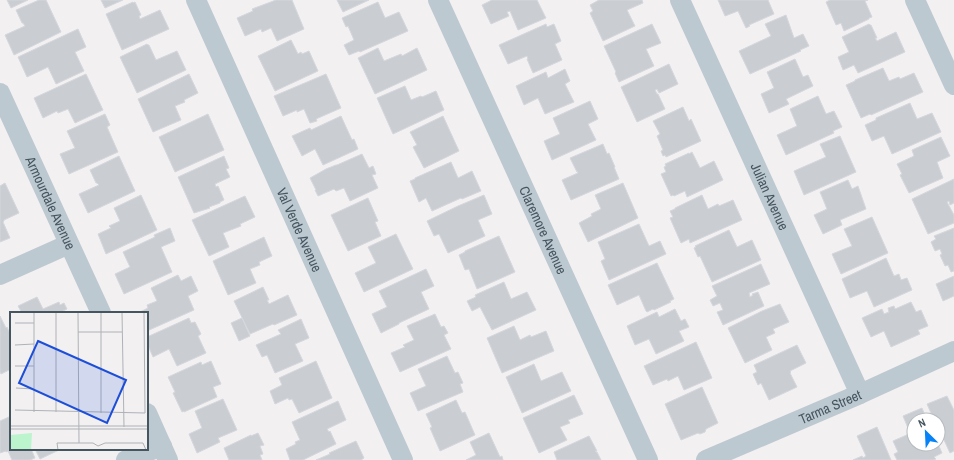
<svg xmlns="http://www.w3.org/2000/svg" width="954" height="460" viewBox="0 0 954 460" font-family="'Archivo Narrow',sans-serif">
  <rect width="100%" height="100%" fill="#f3f0f1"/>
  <!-- building -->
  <path fill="#caced3" stroke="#d4d7dd" d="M7,0h21l-17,8z
    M39,0h7l15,32 -47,23 -9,-20 20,-9 -2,-3h-1l-6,-13z
    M101,0h22l-18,8z
    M276,0h16l12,29 -27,12 -6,-13 -9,4 -1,-3 -16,7 -8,-18 16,-7 -1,-2z
    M337,0h32l-26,12z
    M492,0h45l9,18 -28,12 -8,-19 -3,1 2,4 -18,8 -9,-19z
    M599,0h43l1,3 -16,7 8,16 -32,15 -13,-28 3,-2 -3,-6z
    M718,0h50l6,14 -25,11 1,1 -4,2 -8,-17 -13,5z
    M830,0h38l-3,1 7,16 -3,1v1l-25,12 -3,-8 -5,2 -10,-23z
    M133,2v1l2,-1 6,13 -2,1 1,3 20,-9 9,19 -47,21 -16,-36z
    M378,2l7,16 14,-6 9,19 -48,21 -1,-1 -10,4 -5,-10 10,-5 -6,-14 -2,1 -4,-9z
    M786,15l8,23 9,-4 6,12 -9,4 1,1 -51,23 -11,-23 32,-15 -6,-12z
    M546,24l1,3 7,-3 7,17 -6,3 7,16 -29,13 -6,-14h1l-1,-3 -19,8 -9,-19z
    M652,24l9,19 -15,6 8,17 -35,16 -4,-9 1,-1 -12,-26z
    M869,24l1,1h1l6,13h-2l2,3 19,-9 9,20 -47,21 -4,-8 -11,5 -5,-13 11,-5 -7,-15z
    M78,29l8,18 -11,5 9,19 -28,13 -8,-17 -21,10 -9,-20z
    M291,40l7,14 3,-2 1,2 7,-3 9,20 -43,20 -17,-35z
    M147,44l1,1h1l7,15 21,-9 9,19 -49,23 -17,-36z
    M378,48l6,13 17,-7 1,2 15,-8 10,22 -52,24 -17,-36z
    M795,59l8,18 5,-2 5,11 -27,13 3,5 -20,9 -8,-19 13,-6 -7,-16z
    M669,64l9,20 -19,9 -2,-4 -2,1 2,4h1l7,15 -28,13 -16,-35z
    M883,68l6,13 10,-4 1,2 14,-6 9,19 -52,23 -1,-1 -9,4 -15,-33 9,-4v-1z
    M565,69l5,12 -5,3 9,18 -29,12 -7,-16 -14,7 -8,-19 30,-14 2,6z
    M86,74l17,36 -28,13 -7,-14 -10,4 -1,-2 -14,7 -9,-20z
    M189,74l9,19 -14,7 1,2 -10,4 6,14 -28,12 -15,-33z
    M326,74l15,34 -25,11 1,2 -7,2 -6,-14 -7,3v-2l-14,6 -9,-20z
    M405,86l6,14 10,-4 1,1 14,-6 8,19 -51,24 -16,-36z
    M818,96l8,18 8,-3 8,16 -9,4 1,2 -48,22 -9,-20 20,-9 -7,-17z
    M590,101l8,18 -10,5 8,16 -44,20 -8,-19 16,-7 -7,-16z
    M910,103l7,16 15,-6 9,19 -49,22 -8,-18 -12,5 -7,-16 11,-5v-2z
    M683,107l6,14 2,-2 10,22 -35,16 -1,-2 -2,1 -2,-5 2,-1 -6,-14 3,-2 -7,-13z
    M105,114l5,11 -3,2 11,25 -49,22 -9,-20 15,-6 -8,-17z
    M208,114l16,36 -49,22 -16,-35z
    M341,116l11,24 2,-1 4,10 -35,16 -8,-16 -13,7 -10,-20 18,-8 1,2z
    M443,116l16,35 -35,17 -11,-21 4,-2 -7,-13z
    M840,136l16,36 -52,23 -10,-24 32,-14 -6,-13z
    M941,137l9,19 -13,6 6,16 -34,15 -9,-18 2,-1 -5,-10 17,-8 -2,-6z
    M603,144l4,10 2,-1 6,14h-1l5,12 -48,21 -9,-20 16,-7 -1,-2v1l-7,-14z
    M692,152l8,16 14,-7 9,19 -36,17 -2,-6 -11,5 -1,-1 -2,1 -10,-22 5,-2 -2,-5 2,-1 -1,-2 24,-11v1z
    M362,154l7,14 4,-2 3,8 -4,1 6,13 -28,13 -6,-13 -8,3 -2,-2 -16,7 -3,-6h1l-6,-12 16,-9 10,-4h1z
    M119,156l16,35 -47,22 -9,-19 20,-9 -2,-2h-1l-6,-13z
    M224,156l5,12 -3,1 4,8 -15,7 1,3 2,-1 6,14 -4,2v1l-11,4 1,1 -16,5 -16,-36z
    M451,162l7,16 14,-7 9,20 -19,8 -1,-1 -29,13 -6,-13 -7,4 -9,-21 5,-2v-1z
    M954,179v24l-4,2 -1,-4 -2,1 7,13v8l-26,11 -16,-35z
    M848,180l4,9 6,-3 8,23 -26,11 2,5 -19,9 -9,-19 13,-6 -7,-17z
    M5,183l14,30 -15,7v1l-1,1 7,16 -10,4v-56z
    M623,183l15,35 -50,24 -9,-19 13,-7 -1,-2 10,-5 -6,-14z
    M141,195l16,35 -51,24 -8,-20 13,-6 -2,-2 11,-5 -6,-13z
    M484,195l8,19 -14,6 7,16 -37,17 -9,-19 -5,2 -7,-15 31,-15z
    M702,195l6,14 10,-5 1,2 14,-6 9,20 -52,23 -1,-4 -8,4 -11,-25 3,-1 -3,-6 5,-2v-1z
    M245,196l10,21 -15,7 1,2 -18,7 6,14 -20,9 -17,-36z
    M368,198l10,23 -3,1 6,14 -33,15 -17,-36z
    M872,217l16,36 -47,21 -9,-20 20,-8 -8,-17z
    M639,224l10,22 11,-5 6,13 -57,26 -8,-19 4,-2 -7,-17z
    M170,228l5,13 -14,6 11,25 -48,22 -9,-20 15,-7 -7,-15 32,-15 -1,-2z
    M954,228v43l-3,1 -3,-7 -3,1 -5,-11 2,-1 -2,-5 -5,2 -4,-9 5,-3 -2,-3z
    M729,230l8,17 15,-7 9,20 -49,22 -12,-26 -2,1 -4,-9 2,-1 -1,-1z
    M396,234l17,35 -49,23 -9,-19 21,-10 -8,-16z
    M499,236l16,36 -38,17 -8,-20 -4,1 -6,-15 6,-3v-1z
    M264,237l8,19 -13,6 1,3 -10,4 6,14 -28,12 -15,-34z
    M886,258l8,18 5,-2 2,6 6,-2 5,12 -38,17 -7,-16 -17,7 -8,-19z
    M657,263l17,36 -4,2 1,1 -17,8 -1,-1 -6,3 -1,-1 -7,-16 -22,10 -9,-20z
    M761,264l9,20 -21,9 1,4 3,-2 -1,-1 6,-2 6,14 -41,19 -6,-13 6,-2 -3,-7 -7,3 -3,-6 7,-4 -5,-10z
    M426,269l8,17 -13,6 8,17 -30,14v1l-18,9 -9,-19 15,-7 -8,-16z
    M178,275l3,6 10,-5 7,15 -10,5 6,14 -47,21v-18h-9l10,-5 -1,-3 10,-4 -6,-13z
    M954,276v20l-11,5 -7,-17z
    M504,282l7,17 16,-7 9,18 -44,20 -12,-23 -8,4 -5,-10 9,-4 -1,-2z
    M263,287l6,13h-2l2,4 19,-9 9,20 -23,10 -1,-1 -23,10 -16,-33z
    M37,297l6,12 16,-7 1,3 4,-2 3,6 -4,2 1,2h-42l-4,-7z
    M911,302l5,10 5,-2 7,16 -10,4 2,4 -29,13 -7,-16 -13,6 -9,-19 20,-9 2,5 5,-2 -1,-4 6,-2 1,3z
    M780,304l9,18 -16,7 2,4 -9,4 6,13 -27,13 -17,-35 34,-17z
    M675,309l6,12 4,-2 4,8 -10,4 5,10 -28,13 -7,-15 -14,6 -8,-19 30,-14 2,5z
    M435,314l6,13 3,-1 4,7 -4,2 7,14 -51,23 -9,-19 14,-6 -2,-2 11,-5 -7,-14z
    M0,316l6,12 1,-1 4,9v33l-10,5 -1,-2z
    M189,318l2,5 4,-1 6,12 -3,2 8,17 -29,13 -8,-17 -16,8 -6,-14v-6z
    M242,318l8,18 -11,5 -8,-18z
    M301,319l8,19 -14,6 8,17 -28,12 -8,-18 -5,2 -6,-12 25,-11 -3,-4z
    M514,326l6,14 10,-5 1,2 15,-6 8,20 -52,22 -15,-35z
    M696,342l16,36 -28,12 -6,-14 -10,5 -1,-2 -14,6 -9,-19z
    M797,345l9,18 -16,8 1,1 -1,1 7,14 -28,13 -8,-17 -3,2 -5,-11 4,-2 -3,-7z
    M447,356l8,17 3,-1 5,11 -3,1 3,8 -45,19 -8,-18 16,-7 -8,-17z
    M211,361l10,23 -8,3 4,10 -33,15v-1l-2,1 -9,-19 2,-1 -7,-15 33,-15 1,3z
    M316,361l16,37 -33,15 -7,-14 -3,1 -1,-2 -13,6 -5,-13 12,-6 -3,-7z
    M534,364l7,17 21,-9 9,19 -49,22 -16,-36z
    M702,387l16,36 -12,6 -1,3 -5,2 -2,-1 -17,7 -16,-36z
    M574,395l9,19 -15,6 2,3 -10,4 7,13 -28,13 -16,-35z
    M947,396l7,14v41l-4,2 -12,-26v-7h-4l-7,-16z
    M223,399l14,31 -19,8 2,4 -23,11 -8,-19 13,-6 -7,-17z
    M456,400l6,13 3,-1 10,23 -35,16 -10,-23 2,-1 -6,-13z
    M338,401l8,19 -19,9 2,3 1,-1 6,13 -33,16h-13l-4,-11 10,-5 -1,-2 5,-2 -8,-18z
    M922,408l5,12h-13v24h24l4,9 -8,4 2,2 -3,1h-36l-3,-6 4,-2 -5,-11 16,-7 -1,-1h2l-7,-17z
    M11,416v33h20l4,9 -5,2h-18l-4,-9 -2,1v-1l-6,2v-32z
    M877,427l14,33h-38l9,-4 1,2 3,-2 -9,-20z
    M258,433l6,12 -4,1 3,8 -3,1 2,5h-33l-5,-12 27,-13v1z
    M489,433l11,24 2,-1 1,4h-37l10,-5 -6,-13z
    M589,436l8,15h-2l1,1h1l4,8h-44l-3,-8z
    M356,441l8,17 -3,2h-45l14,-6 -1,-1z
    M35,449h24v1l-19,9z"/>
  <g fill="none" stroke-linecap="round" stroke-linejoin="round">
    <!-- minor -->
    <g stroke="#bdc9d1" stroke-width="20">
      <path id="s1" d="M196,0l207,460"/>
      <path id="s2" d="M438,0l210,460"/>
      <path id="s3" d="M680,0l180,394"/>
      <path d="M915,0l39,85"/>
      <path id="s4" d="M0,93l101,220"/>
      <path d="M0,275l69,-31"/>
      <path d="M147,413l21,47"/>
      <path d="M126,460l36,-14"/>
      <path id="s5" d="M706,460l154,-66 94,-43"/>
    </g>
  </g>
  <g text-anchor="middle" stroke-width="3.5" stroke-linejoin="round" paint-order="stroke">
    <!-- street labels -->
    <g font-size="14" fill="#465660" stroke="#fff">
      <text dy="5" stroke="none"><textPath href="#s3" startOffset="216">Julian Avenue</textPath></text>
      <text dy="5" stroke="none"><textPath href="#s4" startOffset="121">Armourdale Avenue</textPath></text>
      <text dy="5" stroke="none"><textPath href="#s1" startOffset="252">Val Verde Avenue</textPath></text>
      <text dy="5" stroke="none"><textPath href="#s2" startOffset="253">Claremore Avenue</textPath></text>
      <text dy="5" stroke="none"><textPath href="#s5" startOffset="135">Tarma Street</textPath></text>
    </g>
  </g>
  <!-- overview -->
  <g transform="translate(10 312)">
    <rect width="138" height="138" fill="#f3f0f1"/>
    <path d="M22,121l-1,17h-21v-15z" fill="#bbf4cd"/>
    <path fill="none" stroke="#aeb2b7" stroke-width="1" d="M24,0v100M46,0v100M68,0l1,131M91,0v101M112,0l2,115M5,11h19M68,20h44M5,33l19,-1M5,54h19M6,76l18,1M5,98l130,3 -1,-101M0,114h138M0,117h138M48,138l-1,-7h36l5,3 7,-3h38l3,7"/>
    <path fill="#1d4ed8" fill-opacity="0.15" stroke="#1d4ed8" stroke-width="2" d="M28,29l88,39 -19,43 -88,-40z"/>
    <rect width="138" height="138" fill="none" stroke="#465660" stroke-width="2"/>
  </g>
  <!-- north arrow -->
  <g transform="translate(926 432) rotate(336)"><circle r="19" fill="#ffffff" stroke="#b5bbbf"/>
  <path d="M0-3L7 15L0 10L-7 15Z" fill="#0783f7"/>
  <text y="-6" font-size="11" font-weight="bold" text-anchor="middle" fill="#465660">N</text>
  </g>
</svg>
